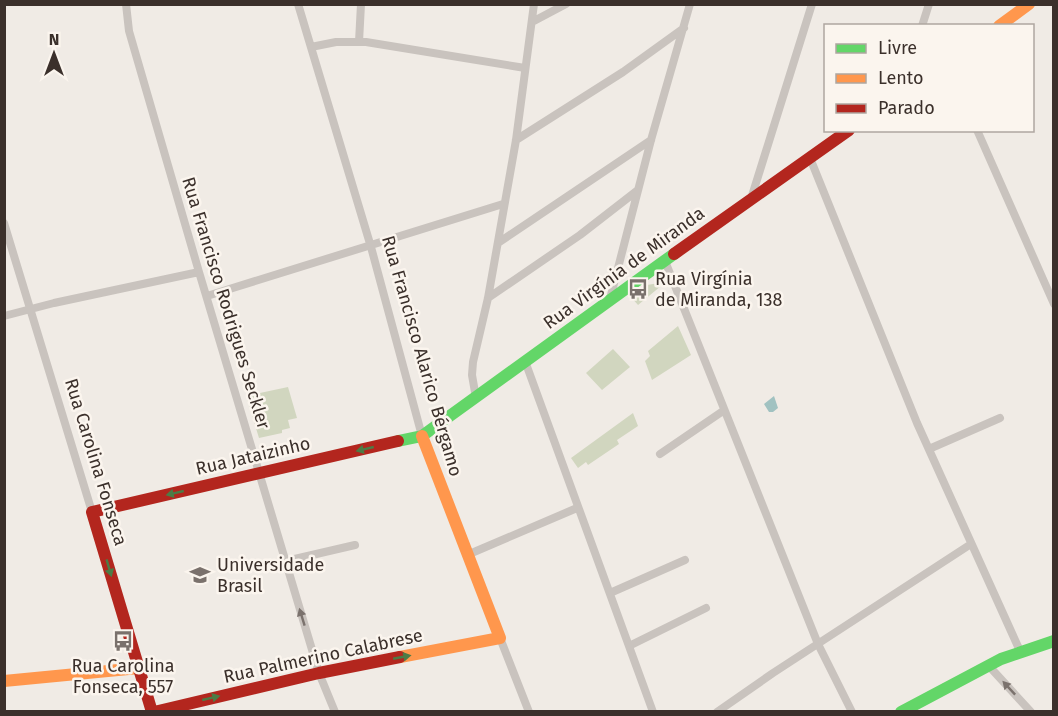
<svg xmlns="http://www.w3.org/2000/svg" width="1058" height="716" viewBox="0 0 1058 716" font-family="'Fira Sans',sans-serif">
  <rect width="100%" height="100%" fill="#f0ebe5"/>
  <!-- green -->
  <path fill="#d1d6bf" d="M659,283l2,3 -23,19 -8,-9 17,-11z
    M678,326l13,29 -39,25 -7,-19 5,-5 -2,-5z
    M613,349l17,18 -28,23 -16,-17z
    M288,387l9,31 -9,2 2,8 -8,2v3l-23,5 -13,-42z
    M633,413l5,13 -21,14 2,4 -31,21 -2,-3 -8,6 -7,-10z"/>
  <!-- water -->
  <path fill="#a1c2c1" d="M774,396l4,12 -5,4h-4l-5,-8z"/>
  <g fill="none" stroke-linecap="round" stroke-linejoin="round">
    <!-- street -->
    <path stroke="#c9c3be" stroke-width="8" d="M126,4l3,27 70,241 120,401 16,39
      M298,4l73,243 51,189
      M532,22l34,-18
      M922,26l7,-22
      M359,42l2,-38
      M311,47l25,-5h30l159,26
      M977,130l77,174
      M516,140l107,-68 61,-44
      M810,158l107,265 103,228
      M751,199l61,-195
      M4,223l88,289
      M498,243l153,-103
      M665,261l153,383 34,68
      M207,296l296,-92
      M488,298l92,-63 58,-45
      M610,299l41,-159 39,-136
      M4,316l50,-13 145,-31
      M525,361l128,351
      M476,398l-4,-23 1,-13 15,-64 28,-158 18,-136
      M929,449l71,-31
      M660,454l63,-43
      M467,555l110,-47
      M286,561l69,-16
      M610,593l75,-33
      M500,638l29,74
      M629,646l77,-38
      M988,665l43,47
      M717,712l56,-39 198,-129"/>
    <!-- fast -->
    <path stroke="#63d668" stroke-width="12" d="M398,441l24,-5 252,-182
      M901,712l100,-53 53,-18"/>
    <!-- slow -->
    <path stroke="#ff974d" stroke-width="12" d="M999,26l30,-22
      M400,657l100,-19 -78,-202
      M4,681l135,-13"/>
    <!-- jam -->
    <path stroke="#b3261e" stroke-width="12" d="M674,254l175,-124
      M152,712l-60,-200 306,-71
      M154,712l165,-39 81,-16"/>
  </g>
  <!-- one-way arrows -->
  <defs><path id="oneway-solid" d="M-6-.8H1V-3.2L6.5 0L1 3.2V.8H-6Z" transform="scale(1.5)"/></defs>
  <g fill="#4d7b46">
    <use href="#oneway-solid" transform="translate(365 449) rotate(167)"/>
    <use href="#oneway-solid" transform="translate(175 493) rotate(167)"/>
    <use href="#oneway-solid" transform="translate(109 568) rotate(74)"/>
    <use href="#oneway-solid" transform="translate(402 657) rotate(-11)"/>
    <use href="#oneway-solid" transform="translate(211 698) rotate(-13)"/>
  </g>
  <g fill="#7b726d">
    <use href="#oneway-solid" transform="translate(302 617) rotate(-107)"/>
    <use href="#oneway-solid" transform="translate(1009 688) rotate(-133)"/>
  </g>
  <!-- icons -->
  <defs>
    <g id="bus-bare" transform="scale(1.62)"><path d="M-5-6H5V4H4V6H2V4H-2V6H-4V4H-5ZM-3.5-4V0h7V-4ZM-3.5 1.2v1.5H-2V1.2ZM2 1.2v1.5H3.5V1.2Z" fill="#7a716c" stroke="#fbf5ee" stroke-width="2.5" paint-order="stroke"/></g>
    <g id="university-bare" transform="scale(1.62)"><path d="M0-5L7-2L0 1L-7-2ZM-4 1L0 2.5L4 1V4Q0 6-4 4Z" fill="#7a716c" stroke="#fbf5ee" stroke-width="2.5" paint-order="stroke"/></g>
  </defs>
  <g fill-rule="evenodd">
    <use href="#bus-bare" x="638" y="289"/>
    <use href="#university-bare" x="200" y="575"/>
    <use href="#bus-bare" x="123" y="641"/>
  </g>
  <g text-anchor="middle" stroke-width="5" stroke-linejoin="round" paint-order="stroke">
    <!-- street labels -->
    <g font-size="18" fill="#3b302b" stroke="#fbf5ee">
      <text transform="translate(624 268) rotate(-36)" y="6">Rua Virgínia de Miranda</text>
      <text transform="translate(226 303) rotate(73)" y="6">Rua Francisco Rodrigues Seckler</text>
      <text transform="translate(422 356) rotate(74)" y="6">Rua Francisco Alarico Bérgamo</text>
      <text transform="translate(253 456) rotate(-13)" y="6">Rua Jataizinho</text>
      <text transform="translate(96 462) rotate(73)" y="6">Rua Carolina Fonseca</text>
      <text transform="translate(323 656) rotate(-12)" y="6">Rua Palmerino Calabrese</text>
    </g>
    <!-- poi labels -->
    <g font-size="18" fill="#3b302b" stroke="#fbf5ee" text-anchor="start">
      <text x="655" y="285">Rua Virgínia<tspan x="655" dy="21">de Miranda, 138</tspan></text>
      <text x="217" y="571">Universidade<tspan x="217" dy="21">Brasil</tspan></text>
      <text x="123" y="672" text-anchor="middle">Rua Carolina<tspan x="123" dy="21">Fonseca, 557</tspan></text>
    </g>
  </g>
  <!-- border -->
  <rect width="1058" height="716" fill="none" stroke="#3b302b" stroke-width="12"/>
  <!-- legend -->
  <rect x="824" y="24" width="210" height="108" fill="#fbf5ee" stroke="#aea6a0" stroke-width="1.5"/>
  <rect x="836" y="44" width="30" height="9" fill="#63d668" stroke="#aea6a0" stroke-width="1.5"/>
  <text x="878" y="54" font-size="18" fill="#3b302b">Livre</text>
  <rect x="836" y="74" width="30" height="9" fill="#ff974d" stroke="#aea6a0" stroke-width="1.5"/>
  <text x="878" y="84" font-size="18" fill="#3b302b">Lento</text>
  <rect x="836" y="104" width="30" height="9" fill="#b3261e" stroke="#aea6a0" stroke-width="1.5"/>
  <text x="878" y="114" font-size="18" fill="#3b302b">Parado</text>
  <!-- north arrow -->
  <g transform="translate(54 54)" stroke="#fbf5ee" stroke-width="4.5" paint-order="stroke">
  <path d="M0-4.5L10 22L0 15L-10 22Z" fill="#3b302b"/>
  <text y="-9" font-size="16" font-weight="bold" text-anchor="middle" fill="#3b302b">N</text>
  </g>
</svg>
